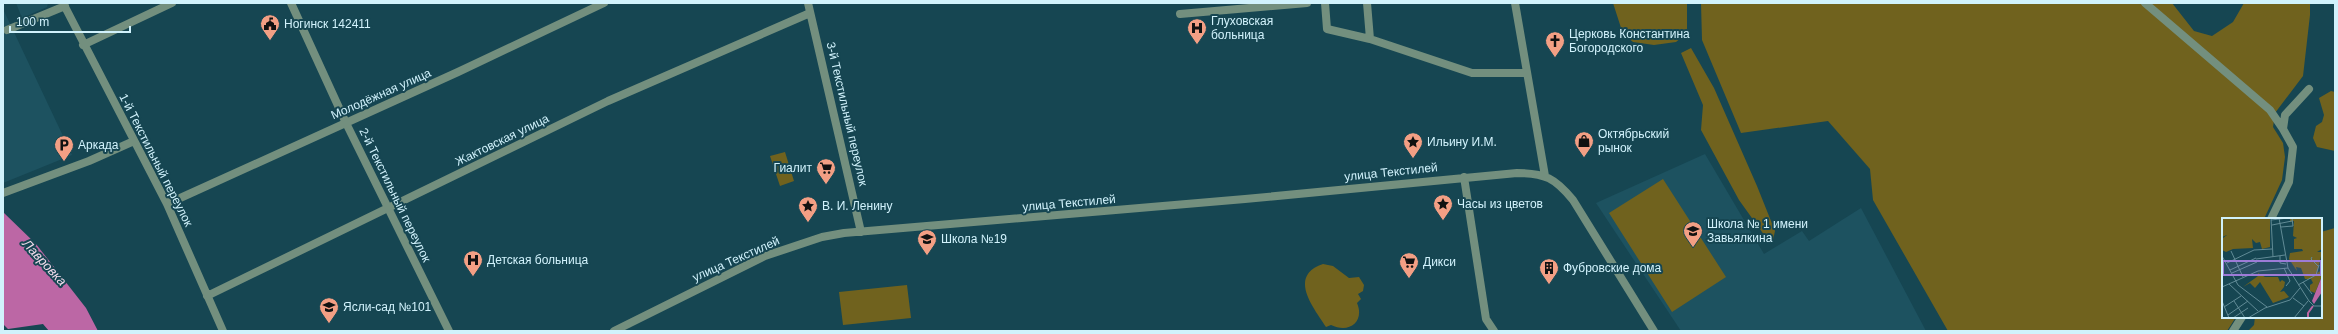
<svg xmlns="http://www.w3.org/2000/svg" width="2338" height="334" viewBox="0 0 2338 334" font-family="Arial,sans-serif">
  <rect width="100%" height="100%" fill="#164652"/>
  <!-- built -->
  <path fill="#1d5260" d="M16,3h32l-1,4 -25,11z
    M3,9l69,146 -69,28z
    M1705,154l59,100 38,-23 7,10 52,-33 65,123h-245l-85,-128z"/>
  <!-- green -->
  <path fill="#70621e" d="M1613,3h74v30l-11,9 -22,3 -21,-3 -10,-8z
    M1701,3h471l22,28 18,5 21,-14 11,-19h66v12l-7,61 -28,37 -2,14 10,16 2,14 -3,23 -18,39h-41v98h13l-9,14h-279l-75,-131 -3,-31 -42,-48 -87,12 -39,-93z
    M1691,48l23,40 43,98 18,45 -2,9 -6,-1 -28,-39 -38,-70 2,-25 -22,-52z
    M2331,91l4,1v59l-18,-4 -4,-9 3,-12 6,-4 2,-7 -5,-17z
    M785,152l9,29 -14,5 -10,-30z
    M1663,179l63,98 -54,35 -63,-99z
    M2335,228v103h-87l6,-6 1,-8h66v-85z
    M1323,264l10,2 16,12 10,-1 5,8 -1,6 -5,3 3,5 -4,4c8,19 -8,31 -26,22l-5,2c-12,-19 -39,-51 -3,-63z
    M907,285l4,33 -68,7 -4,-33z"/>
  <!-- water -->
  <path fill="#bc67a5" d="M3,212l33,32 50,64 12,23h-49l-6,-7 -35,5 -5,-5z"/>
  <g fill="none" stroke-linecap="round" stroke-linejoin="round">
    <!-- minor -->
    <path stroke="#738f7e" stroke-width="8" d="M63,3l104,201 56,127
      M291,3l55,120 103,208
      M808,3l53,229
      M1325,3l2,26 43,10
      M1367,3l3,36 102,34h55
      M1515,3l30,173
      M2145,3l125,107 13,19
      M1180,14l127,-11
      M7,30l58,-24
      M83,45l89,-42
      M1464,177l22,142 8,12
      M3,193l86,-32 45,-20
      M167,204l291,-132 146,-69
      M2271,219l18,-37 4,-35 -10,-18 2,-14 24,-26
      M207,296l401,-195 202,-88
      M614,331l151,-75 57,-19 22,-4 401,-34 272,-26c28,0 38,5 56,27l81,131
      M2233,331l9,-14"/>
  </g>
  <!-- icons -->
  <defs>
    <g id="civic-pin" transform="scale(1)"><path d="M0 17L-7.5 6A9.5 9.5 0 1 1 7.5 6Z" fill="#f39f84" stroke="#164652"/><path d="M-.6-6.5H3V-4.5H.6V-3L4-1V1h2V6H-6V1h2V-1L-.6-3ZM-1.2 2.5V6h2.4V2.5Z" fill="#111"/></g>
    <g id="hospital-pin" transform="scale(1)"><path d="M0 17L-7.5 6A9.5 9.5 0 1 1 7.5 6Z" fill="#f39f84" stroke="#164652"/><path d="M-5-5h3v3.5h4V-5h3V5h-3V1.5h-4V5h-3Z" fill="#111"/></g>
    <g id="church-pin" transform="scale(1)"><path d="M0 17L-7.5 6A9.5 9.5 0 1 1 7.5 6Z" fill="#f39f84" stroke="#164652"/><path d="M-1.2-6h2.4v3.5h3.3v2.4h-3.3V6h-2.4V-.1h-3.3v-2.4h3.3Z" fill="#111"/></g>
    <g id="shop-pin" transform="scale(1)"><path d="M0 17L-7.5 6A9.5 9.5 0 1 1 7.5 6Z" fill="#f39f84" stroke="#164652"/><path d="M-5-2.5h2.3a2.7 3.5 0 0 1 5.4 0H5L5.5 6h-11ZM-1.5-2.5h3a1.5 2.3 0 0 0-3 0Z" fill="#111"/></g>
    <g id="sight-pin" transform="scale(1)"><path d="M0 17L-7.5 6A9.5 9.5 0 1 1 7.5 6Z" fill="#f39f84" stroke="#164652"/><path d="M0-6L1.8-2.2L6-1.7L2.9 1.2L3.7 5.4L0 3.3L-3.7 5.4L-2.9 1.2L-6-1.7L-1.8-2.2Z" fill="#111"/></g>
    <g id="parking-pin" transform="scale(1)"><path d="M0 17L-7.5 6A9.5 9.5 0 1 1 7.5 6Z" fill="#f39f84" stroke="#164652"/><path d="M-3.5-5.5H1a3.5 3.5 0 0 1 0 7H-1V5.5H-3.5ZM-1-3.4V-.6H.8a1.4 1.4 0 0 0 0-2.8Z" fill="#111"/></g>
    <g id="supermarket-pin" transform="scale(1)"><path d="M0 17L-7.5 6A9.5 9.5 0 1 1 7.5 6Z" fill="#f39f84" stroke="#164652"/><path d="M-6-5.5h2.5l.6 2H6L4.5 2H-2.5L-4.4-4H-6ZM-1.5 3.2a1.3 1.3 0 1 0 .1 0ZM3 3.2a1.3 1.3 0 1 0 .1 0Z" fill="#111"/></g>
    <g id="school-pin" transform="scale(1)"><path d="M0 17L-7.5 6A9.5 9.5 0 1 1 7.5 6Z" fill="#f39f84" stroke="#164652"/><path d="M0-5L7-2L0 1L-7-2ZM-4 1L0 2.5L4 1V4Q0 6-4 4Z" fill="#111"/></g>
    <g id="building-pin" transform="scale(1)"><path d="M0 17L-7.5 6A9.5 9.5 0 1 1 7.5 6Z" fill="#f39f84" stroke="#164652"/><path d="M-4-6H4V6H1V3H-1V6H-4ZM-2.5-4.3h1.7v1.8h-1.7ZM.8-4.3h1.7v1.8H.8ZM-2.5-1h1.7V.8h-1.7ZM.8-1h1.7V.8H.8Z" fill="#111"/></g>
  </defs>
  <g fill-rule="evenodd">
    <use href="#civic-pin" x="270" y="24"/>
    <use href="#hospital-pin" x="1197" y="28"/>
    <use href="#church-pin" x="1555" y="41"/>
    <use href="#shop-pin" x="1584" y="141"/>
    <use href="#sight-pin" x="1413" y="142"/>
    <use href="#parking-pin" x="64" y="145"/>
    <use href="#supermarket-pin" x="826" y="168"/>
    <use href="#sight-pin" x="1443" y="204"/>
    <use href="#sight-pin" x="808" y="206"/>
    <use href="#school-pin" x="1693" y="231"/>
    <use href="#school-pin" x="927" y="239"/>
    <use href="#hospital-pin" x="473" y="260"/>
    <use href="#supermarket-pin" x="1409" y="262"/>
    <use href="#building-pin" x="1549" y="268"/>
    <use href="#school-pin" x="329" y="307"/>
  </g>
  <g text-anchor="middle" stroke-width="4" stroke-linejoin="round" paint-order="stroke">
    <!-- poi labels -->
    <g font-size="12" fill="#d1f2fc" stroke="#164652" text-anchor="start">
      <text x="1211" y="25">Глуховская<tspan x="1211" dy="14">больница</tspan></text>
      <text x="284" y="28">Ногинск 142411</text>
      <text x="1569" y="38">Церковь Константина<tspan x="1569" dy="14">Богородского</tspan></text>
      <text x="1598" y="138">Октябрьский<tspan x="1598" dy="14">рынок</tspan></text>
      <text x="1427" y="146">Ильину И.М.</text>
      <text x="78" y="149">Аркада</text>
      <text x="812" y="172" text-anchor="end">Гиалит</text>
      <text x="1457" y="208">Часы из цветов</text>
      <text x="822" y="210">В. И. Ленину</text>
      <text x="1707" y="228">Школа № 1 имени<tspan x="1707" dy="14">Завьялкина</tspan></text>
      <text x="941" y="243">Школа №19</text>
      <text x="487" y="264">Детская больница</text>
      <text x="1423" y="266">Дикси</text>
      <text x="1563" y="272">Фубровские дома</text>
      <text x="343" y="311">Ясли-сад №101</text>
    </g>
    <!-- street labels -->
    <g font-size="12" fill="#d1f2fc" stroke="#164652">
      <text transform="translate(381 94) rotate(-24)" y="4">Молодёжная улица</text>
      <text transform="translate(847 114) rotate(77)" y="4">3-й Текстильный переулок</text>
      <text transform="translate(502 140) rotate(-26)" y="4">Жактовская улица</text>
      <text transform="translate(156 160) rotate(63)" y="4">1-й Текстильный переулок</text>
      <text transform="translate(1391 172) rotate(-6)" y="4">улица Текстилей</text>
      <text transform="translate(395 195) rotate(64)" y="4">2-й Текстильный переулок</text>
      <text transform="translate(1069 203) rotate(-5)" y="4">улица Текстилей</text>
      <text transform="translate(736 259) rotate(-24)" y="4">улица Текстилей</text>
    </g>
    <!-- water labels -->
    <g font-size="13" font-style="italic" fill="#f3dcec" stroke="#164652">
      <text transform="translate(45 262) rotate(47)" y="5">Лавровка</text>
    </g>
  </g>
  <!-- overview -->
  <g transform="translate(2222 218)">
    <rect width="100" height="100" fill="#164652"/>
    <path d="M0,0h48v29l-8,2 -2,-7 -4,1 -4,-4 1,9 -20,1 -7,3 -4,-2 1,-12 4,-3 -5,2zM68,0h32v31l-5,3h5l-5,21 5,-3v6l-7,17 -5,-2v-6l3,-2 -2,-4h-6l-4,-11 -5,-1 1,4 -8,-12 1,-6 13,-2 -1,-2h-8v-10l3,-1 -4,-2 1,-15 -4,1zM36,55l7,4h13l2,5 2,-2 3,2 -1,5 -4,5 4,-1 5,6 -16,6 -13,-21 -5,6 -5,-5 -7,4 15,-11z" fill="#70621e"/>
    <path d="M100,58v16l-8,12 -2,-3z" fill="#bc67a5"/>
    <path fill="none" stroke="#bc67a5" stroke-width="2" d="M86,100v-5l5,-7"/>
    <path fill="none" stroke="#618b96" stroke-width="1" d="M49,0l2,39M57,0l9,50 21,33M49,2l17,-2M50,7l20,-4M59,9l12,-1 -1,-8M9,33l12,26M0,38l16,29 29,22M58,38v7l6,1M90,39l-1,2 7,7M34,41l29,-4M5,45l27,-13 18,-1M62,50l6,13 -4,5M8,52l26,-12M10,55l25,-11M81,64l9,12M7,66l29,27M76,67l18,-10 3,-10M0,69l36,-16 30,-3M71,80l11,8M0,83l7,17M12,83l11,17M87,83l5,5h8M2,89l17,-11M6,97l20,-14M11,100l15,-10M26,100l17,-10 25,-8 10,-12M72,100l14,-17"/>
    <path fill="#9d7bd7" fill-opacity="0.15" stroke="#9d7bd7" stroke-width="2" d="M1,43h98v14h-98z"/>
    <rect width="100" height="100" fill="none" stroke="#d1f2fc" stroke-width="2"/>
  </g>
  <!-- border -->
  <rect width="2338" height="334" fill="none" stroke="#d1f2fc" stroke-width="8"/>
  <!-- scale -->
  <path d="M10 26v6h120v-6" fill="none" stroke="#d1f2fc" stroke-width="2"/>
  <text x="16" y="26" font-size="12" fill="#d1f2fc" stroke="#164652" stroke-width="3" paint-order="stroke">100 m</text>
</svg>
